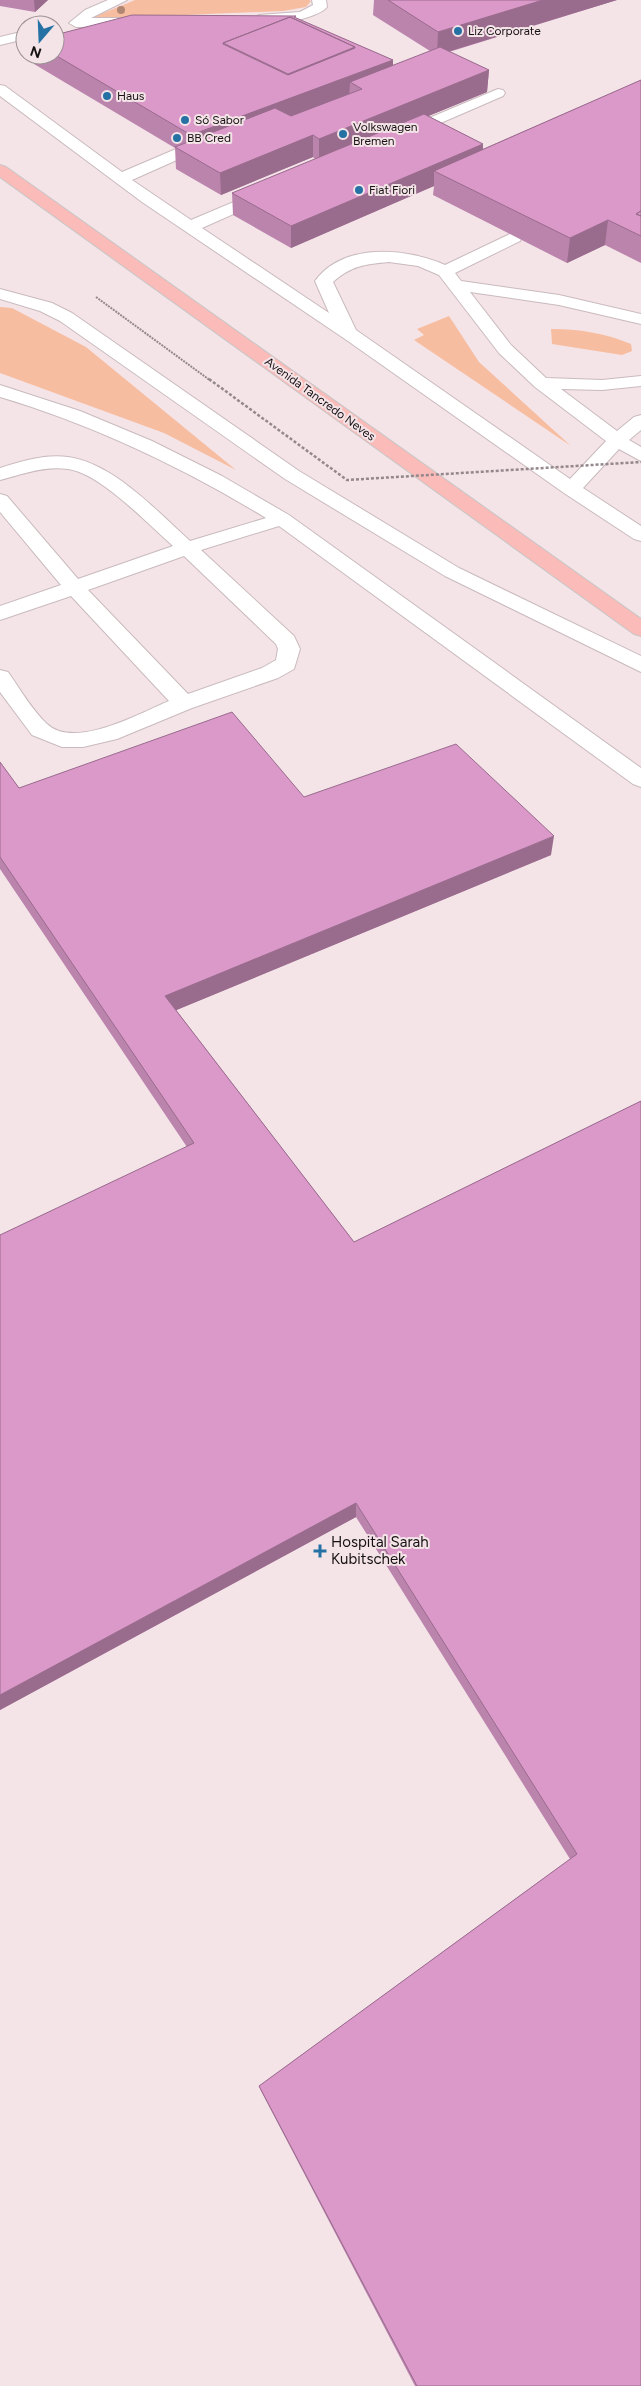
<svg xmlns="http://www.w3.org/2000/svg" width="641" height="2386" viewBox="0 0 641 2386" font-family="Figtree,sans-serif">
  <rect width="100%" height="100%" fill="#f4e4e8"/>
  <!-- green -->
  <path fill="#f7bda0" d="M135,0h174l2,1 -5,6 -23,4 -194,8z
    M0,307l12,1 74,39 150,123 -72,-37 -164,-60z
    M449,316l30,46 92,84 -157,-106 10,-5 -7,-6z
    M551,329c28,0 54,4 80,15l1,7 -10,4 -70,-11z"/>
  <g fill="none" stroke-linecap="round" stroke-linejoin="round">
    <!-- minor casing -->
    <g stroke="#c9babd" stroke-width="2">
      <path id="minor" d="M108,0h19l-36,18h48l7,4 -7,4 -63,1 -7,-4 16,-13z
        M312,0h14l1,7c-9,12 -66,23 -75,12l7,-4 41,-3 13,-7z
        M25,31v8l-25,6v-8z
        M0,85l5,1 117,86 54,-23h12l2,3 -2,3 -56,25 59,40 71,-30h12l2,3 -2,3 -72,32 127,85 -14,-32c28,-39 92,-33 130,-16l69,-33 6,1 2,4 -2,4 -65,32 6,8 98,14 82,19v10l-82,-19 -89,-13 41,53 35,33 56,2 39,-4v10l-39,4 -41,-1 56,42 17,-14 7,-2v15l-12,10 12,7v14l-22,-12 -36,39 58,38v15l-7,-2 -70,-46 -219,-154 -203,-137 -142,-106zM389,262l29,4 21,9 60,78 36,34 71,54 -36,38 -214,-149 -23,-48c17,-16 33,-18 56,-20z
        M498,89l5,1 2,3 -2,3 -97,42 -5,2 -8,-5 3,-3z
        M0,289l52,14 20,10 227,158 160,97 182,88v16l-196,-96 -160,-97 -225,-158 -20,-10 -40,-12z
        M0,385l80,26 72,30 70,35 67,39 352,253v19l-8,-3 -354,-258 -78,24 93,86 6,13 -6,20 -16,9 -86,30 -75,31 -34,8h-21l-30,-12 -32,-43v-22l8,2c12,17 24,38 39,52 28,26 93,-11 122,-23l-98,-105 -71,24v-14l61,-21 -61,-73v-18l7,2 71,83 95,-33c-24,-21 -73,-73 -105,-77 -24,-3 -45,5 -68,11v-12c22,-7 45,-14 68,-11 45,6 89,54 122,84l76,-23c-84,-51 -172,-93 -266,-121zM184,556l92,88 2,5 -2,11 -14,8 -74,26 -100,-104z"/>
    </g>
    <!-- major casing -->
    <g stroke="#c7c6c6" stroke-width="2">
      <path id="major" d="M0,165l6,2 635,452v17l-7,-2 -634,-457z"/>
    </g>
    <!-- minor -->
    <use href="#minor" fill="#fff" fill-rule="evenodd"/>
    <!-- major -->
    <use href="#major" fill="#fbbbb8" fill-rule="evenodd"/>
    <!-- path-bridge-far1 -->
    <path stroke="#94888c" stroke-width="2" stroke-dasharray="2 1" stroke-linecap="butt" d="M96,297l115,84"/>
    <!-- path-bridge -->
    <path stroke="#94888c" stroke-width="2.5" stroke-dasharray="3 2" stroke-linecap="butt" d="M209,379l138,101 294,-18"/>
  </g>
  <!-- trees -->
  <circle fill="#b18672" cx="121" cy="10" r="4"/>
  <!-- wall -->
  <path fill="#bb84ad" d="M0,0h48l-13,12 -35,-6z
    M374,0h243l-168,52 40,18 -2,22 -59,24 55,28v5l158,-69v183l-36,-18 -38,18 -134,-68 1,-9 -143,62 -58,-33 -1,-22 83,-34 -2,-2 -92,38 -45,-26 -1,-21 -141,-84 -1,-9h22l241,-37 97,42v6l37,-15 -57,-36z
    M0,762l19,26 285,9 247,58 -375,155 178,232 287,-141v1285h-226l-154,-295 -2,-5 311,-227 -214,-342 -356,193v-475l187,-88 -187,-278z"/>
  <!-- shaded-wall -->
  <path fill="#996b8d" d="M34,0h14l-13,12z
    M543,0h74l-180,55 1,-23z
    M355,47l-1,24 -66,27v-24z
    M393,60v23l-31,6 -12,-7 -1,17 -157,58 -1,-22z
    M489,70l-2,22 -168,69v-22z
    M313,135v22l-92,38 -1,-22z
    M483,144l-1,22 -48,5v15l-143,62v-22z
    M608,220l-3,25 -38,18 3,-25z
    M554,836l-3,19 -384,159 -2,-18z
    M356,1503v14l-356,193v-15z"/>
  <!-- building -->
  <path fill="#da99c9" stroke="#996b8d" fill-rule="evenodd" d="M388,0h155l-105,32z
    M132,15l164,1 -2,1 99,43 -202,75 -136,-80v-20zM290,17l65,30v1l-67,27 -65,-31v-1z
    M290,17l65,30 -67,27 -65,-31z
    M440,47l49,23 -170,69 -6,-4 -93,38 -45,-26 100,-39 16,8 71,-27 -12,-7z
    M641,80v131l-5,3 5,2v20l-33,-16 -38,18 -136,-67z
    M424,114l59,30 -192,82 -59,-33z
    M641,211v5l-5,-2z
    M232,712l72,85 152,-53 98,92 -389,160 189,246 287,-141v1285h-224l-158,-300 318,-232 -221,-351 -356,192v-460l194,-92 -194,-286v-95l19,26z"/>
  <!-- markers -->
  <g fill="#2571a4" stroke="#f4e4e8" stroke-width="2">
    <circle cx="458" cy="31" r="5"/>
    <circle cx="107" cy="96" r="5"/>
    <circle cx="185" cy="120" r="5"/>
    <circle cx="343" cy="134" r="5"/>
    <circle cx="177" cy="138" r="5"/>
    <circle cx="359" cy="190" r="5"/>
    <path d="M317.5 1543.5h5v5h5v5h-5v5h-5v-5h-5v-5h5z"/>
  </g>
  <g text-anchor="middle" stroke-width="4" stroke-linejoin="round" paint-order="stroke">
    <!-- far-poi labels -->
    <g font-size="12" fill="#161113" stroke="#f4e4e8" text-anchor="start">
      <text x="468" y="35">Liz Corporate</text>
      <text x="117" y="100">Haus</text>
      <text x="195" y="124">Só Sabor</text>
      <text x="353" y="131">Volkswagen<tspan x="353" dy="14">Bremen</tspan></text>
      <text x="187" y="142">BB Cred</text>
      <text x="369" y="194">Fiat Fiori</text>
    </g>
    <!-- far-street labels -->
    <g font-size="12" fill="#161113" stroke="#f4e4e8">
      <text transform="translate(320 399) rotate(36)" y="4">Avenida Tancredo Neves</text>
    </g>
    <!-- poi labels -->
    <g font-size="15" fill="#161113" stroke="#f4e4e8" text-anchor="start">
      <text x="331" y="1547">Hospital Sarah<tspan x="331" dy="17">Kubitschek</tspan></text>
    </g>
  </g>
  <!-- north arrow -->
  <g transform="translate(40 40) rotate(199)"><circle r="24" fill="#f4e4e8" stroke="#9b9093"/>
  <path d="M0-4L9 19L0 12L-9 19Z" fill="#2571a4"/>
  <text y="-8" font-size="14" font-weight="bold" text-anchor="middle" fill="#161113">N</text>
  </g>
</svg>
